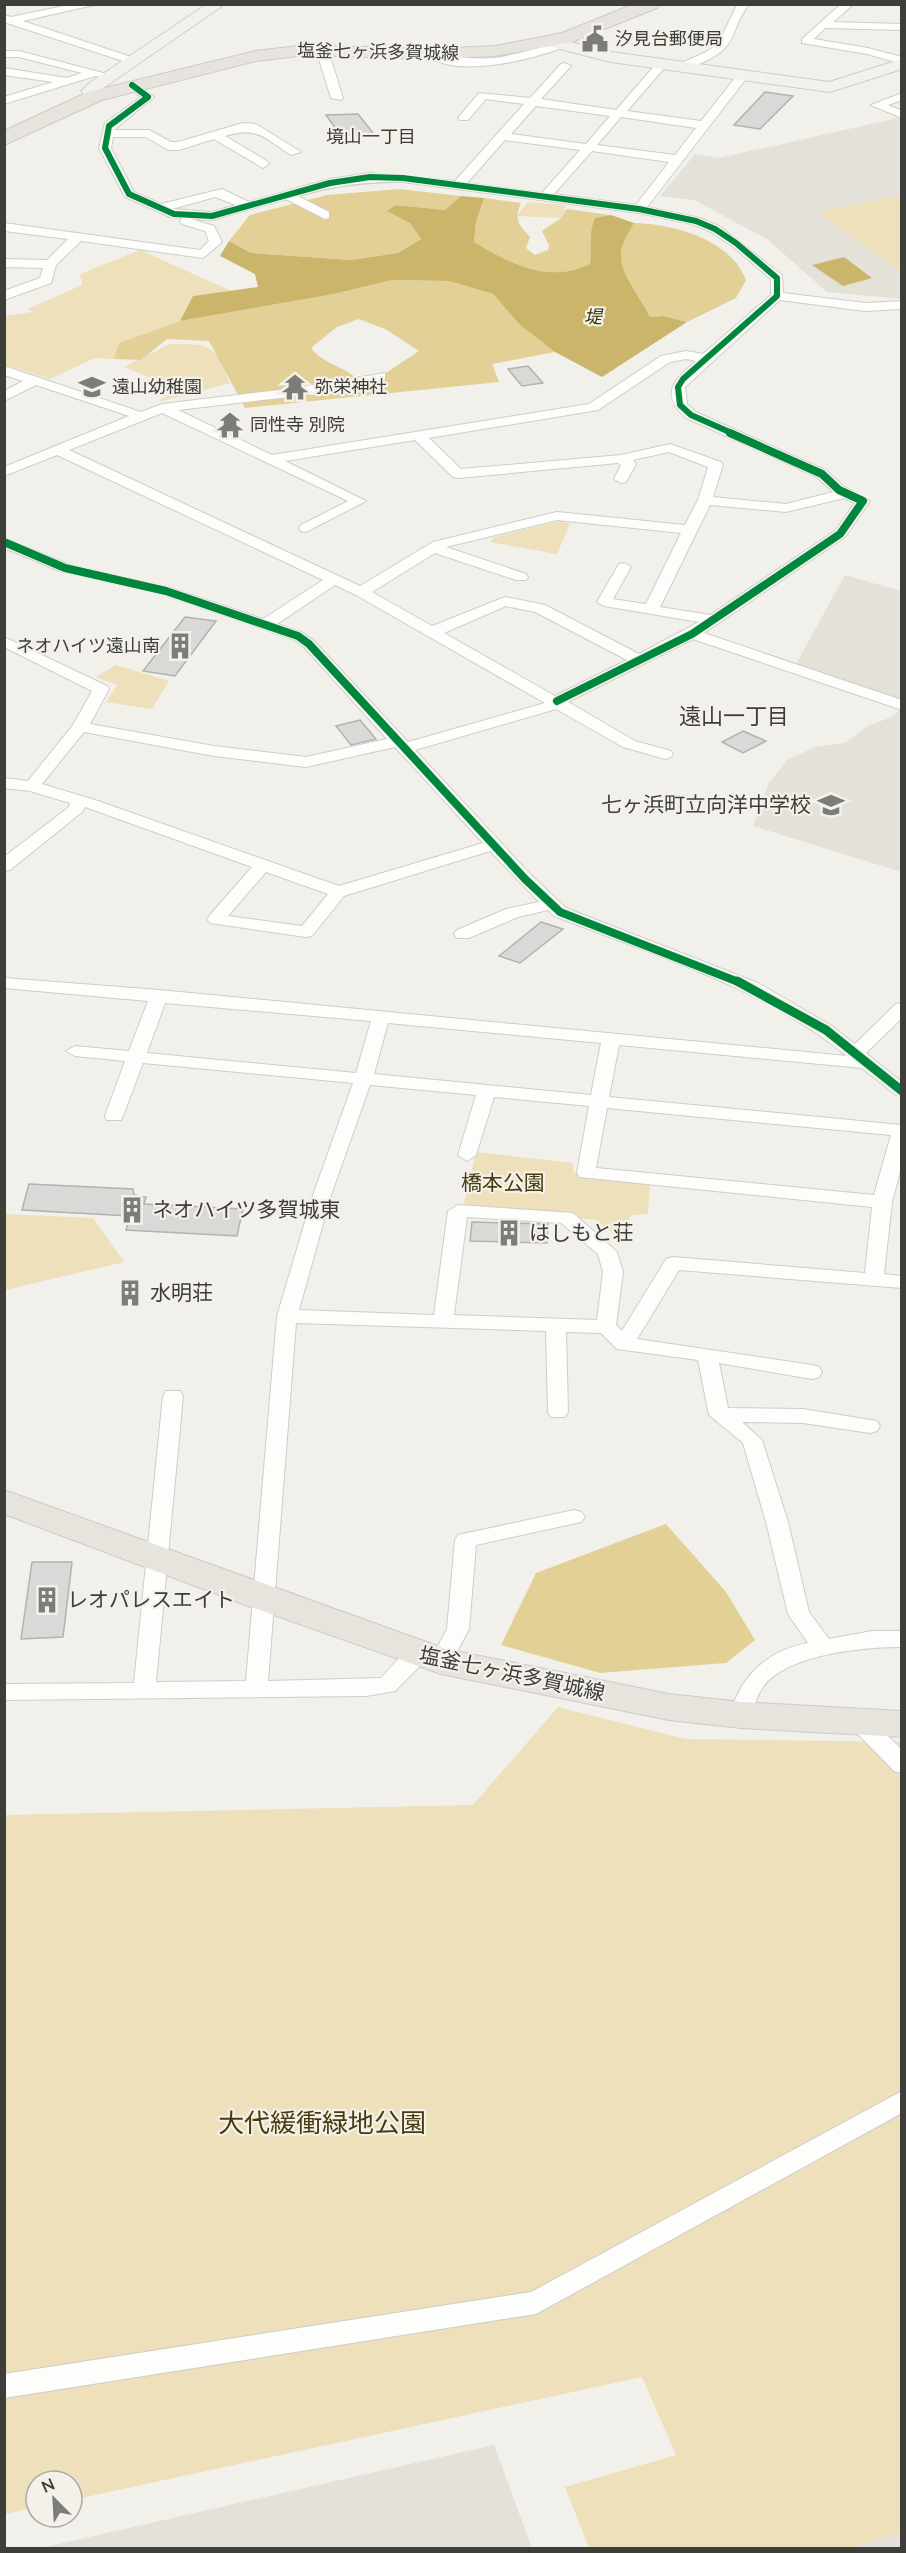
<svg xmlns="http://www.w3.org/2000/svg" width="906" height="2553" viewBox="0 0 906 2553" font-family="Lato,'Noto Sans JP',sans-serif">
  <rect width="100%" height="100%" fill="#f1f0eb"/>
  <!-- built -->
  <path fill="#e4e2d8" d="M898,118l3,1v180l-74,-7 -60,-53 -73,-39 -34,-4 35,-42 24,4z
    M845,575l56,16v109l-105,-36z
    M901,709v163l-148,-46 16,-43 18,-23 28,-13 29,-4 26,-18 22,-8z
    M494,2445l38,103h-491z
    M901,2533v15h-52z"/>
  <!-- green -->
  <path fill="#ede0ba" d="M901,195v76l-83,-59z
    M528,202l38,3 -5,13 -44,-2z
    M140,250l91,41 -38,5 -13,25 -61,22 -5,16 -19,-1 -45,21 -45,-14v-49l27,-4 -4,-3 54,-24 -2,-11z
    M170,344c42,0 44,0 60,39l-72,19 18,-13 -52,-22z
    M560,521l10,3 -13,30 -67,-12 4,-5z
    M116,665l53,16 -17,28 -46,-7 11,-17 -21,-8z
    M476,1152l97,11v9l11,4 66,7 -2,31 -17,1 -9,26 -25,-21 -134,-12z
    M4,1214l89,4 31,44 -119,28z
    M558,1707l127,32 216,3v791l-52,15h-260l-24,-61 111,-32 -34,-78 -570,123v-19h-36v26l-31,7 -1,-699 469,-10z"/>
  <!-- forest -->
  <path fill="#e2d096" fill-rule="evenodd" d="M399,189l62,7 -16,14 -50,-5 -7,6 22,12 11,16 -23,14 -47,7 -100,-7 -22,-12 21,-26 77,-20z
    M484,198l37,5c-7,16 -3,21 9,34l-4,11 9,7 13,-5 1,-5 -7,-14 19,-13 5,-9 45,6 -16,3c-7,14 -3,30 -5,46 -42,20 -79,0 -116,-22l2,-20z
    M634,223c40,1 96,16 112,57l-10,18 -49,24 -24,-6 -13,1c-9,-21 -37,-47 -27,-73 3,-7 7,-14 11,-21z
    M392,280l57,1 44,13 26,30 36,28 -63,12 7,18 -254,26 -36,-67 -42,-2 -26,21 -27,-1 5,-16 61,-22 154,-27zM359,319l28,11 32,21 -33,22 -31,4c-15,-12 -33,-14 -44,-29l26,-21z
    M666,1524l60,68 29,48 -29,23 -126,10 -99,-28 35,-72z"/>
  <!-- water -->
  <path fill="#cbb56a" d="M461,196l23,2 -8,24 -2,20c37,22 74,42 116,22 2,-16 -2,-32 5,-46l16,-3 23,8c-4,7 -8,14 -11,21 -10,25 18,52 27,73l13,-1 24,6 -85,55 -47,-25 -36,-28 -26,-30 -44,-13 -57,-1 -58,14 -154,27 13,-25 65,-9 -3,-13 -35,-18 9,-15 22,12 100,7 47,-7 23,-14 -11,-16 -23,-12 8,-6 50,5z
    M844,257l28,21 -29,8 -31,-21z"/>
  <!-- building -->
  <path fill="#dad9d7" stroke="#b4b2b1" stroke-width="1.5" d="M765,92l28,4 -33,33 -26,-4z
    M358,114l15,19 -32,3 -15,-21z
    M528,366l15,17 -21,3 -14,-17z
    M185,617l31,4 -41,55 -32,-5z
    M360,720l16,19 -25,6 -15,-19z
    M743,731l23,10 -23,12 -21,-11z
    M541,922l22,7 -43,34 -21,-7z
    M29,1184l104,5 1,6 12,2 -2,7 99,5 -6,27 -111,-6 4,-14 -108,-6z
    M472,1222l76,2 -1,19 -77,-2z
    M32,1562h40l-9,75 -42,2z"/>
  <g fill="none" stroke-linecap="round" stroke-linejoin="round">
    <!-- street casing -->
    <g stroke="#cecdca" stroke-width="2">
      <path id="street" d="M73,4h25l-75,17 114,38v4h-8l-125,-41v-7l7,2z
        M749,4c-21,29 -9,43 -50,60 -7,2 -14,7 -22,5v-4l29,-13 12,-8 19,-39z
        M841,4h13l-21,18 69,2v6l-77,-2 -11,11 54,9 34,9v7l-35,-10 -65,-11v-4z
        M561,42l4,1v4c-33,12 -110,33 -140,7l6,-3c59,15 74,5 130,-9z
        M322,47l6,3 15,48 -2,2 -10,-2 -15,-48z
        M4,51h15l96,25 -6,3 -14,-3 -91,28v-7l49,-15 -49,-7v-7l63,10 15,-5 -63,-16h-15z
        M661,62l6,3 -40,46 74,10 38,-48 10,2 -102,132 53,11 19,8 63,49 1,18 82,10 37,-2v8l-37,2 -85,-11 -95,87 2,17 9,8 131,59 17,16 26,14 -25,36 -141,96 198,67v10l-209,-71 -125,63 67,39 36,10 2,3 -2,3 -6,2 -42,-12 -67,-38 -141,41 116,125 35,33 192,75 74,43 23,18 41,-40 6,-1v15l-36,35 36,29v14l-6,-1 -34,-27 -243,-23 -10,52 293,28v39l-10,38 -8,72 18,2v12l-223,-18 -42,69 175,26 7,2 3,5 -3,5 -7,2 -93,-16 9,45 75,1 74,12 3,5 -3,5 -7,2 -67,-10 -61,-1 20,18 26,82 21,90 20,27 43,-8h30v16c-38,0 -115,7 -139,40 -8,10 -8,23 -14,34l-8,2 -8,-2 -3,-6c10,-39 38,-65 78,-72l-20,-29 -22,-92 -23,-79 -34,-28 -11,-55 -81,-11 -16,-16 -35,-1 2,80 -3,5h-14l-3,-5 -2,-81 -250,-8 -28,358 113,-3c12,-12 26,-35 45,-30l3,6 -3,6 -31,31 -29,5 -362,4v-16l130,-1 29,-287 3,-5h14l3,5 -27,286 90,-1 31,-365 36,-121 40,-112 -210,-20 -20,53 -2,4h-14l-2,-4 20,-55 -50,-5 -9,-5 9,-5 54,5 19,-50 -144,-13v-10l155,12 688,66c-85,-69 -192,-101 -293,-140l-6,-6 -30,7 -49,21h-12l-3,-4 3,-4 49,-21 33,-7 -49,-51 -146,45 -32,40 -6,1 -96,-14 -3,-4 3,-4 42,-48 -167,-60 -3,5 -72,58 -6,1v-14l65,-50 1,-4 -40,-12 -26,-3v-10l24,3 45,-56 19,-34 -88,-44v-10l103,49 2,3 -19,35 124,22 92,11 81,-18 -83,-92 -11,-8 -131,-45 -102,-23 -56,-23v-10l66,27 101,23 92,31 60,-39 -266,-125 -53,21v-9l125,-51 -93,-31 -32,16v-10l19,-10 -19,-6v-9l137,46 21,-8 135,-16 88,-15v6l-88,17 -119,14 94,45 317,-51 72,-48 25,-5 17,3 68,-59v-16l-39,-33 -21,-14 -19,-8 -53,-11 -236,-31c-37,-1 -70,4 -105,14l31,16v6l-4,1 -39,-20 -74,21 -21,-1 23,7 8,16 -19,16 -122,-17 -25,24 -5,18 -47,17v-9l36,-13 3,-10 -39,-1v-8l43,1 21,-21 -64,-8v-8l196,27 9,-9 -4,-10 -23,-7 -2,-3 2,-3 -12,-1 -45,-20 -26,-49 6,-25 36,-26 -15,-12 6,-3 22,15 -40,33h35l22,12h7l65,-19 13,1 45,28 -10,3c-27,-17 -33,-29 -66,-19l42,25 2,3 -6,4 -49,-29 -35,11h-11l-22,-13h-33l-2,11 23,44 27,12 61,-15 27,13 81,-23 40,-6 85,8 69,-77 -38,-5 -18,21h-8l-2,-2 21,-25 51,5 31,-34 4,-1 6,3 -30,33 75,11 41,-47zM536,106l74,10 -24,28 -75,-10zM621,117l75,11 -21,27 -78,-10zM505,140l75,10 -38,43 -75,-10zM592,151l77,11 -33,43 -82,-11zM215,197l21,8 -24,7 -40,-3zM686,359l10,2c-23,20 -36,33 -10,57l131,59 16,15 -47,12 -73,-7 10,-32 -2,-3 -51,-18 -49,11 -160,14 -32,-31 169,-28 72,-48zM162,413l186,88 -47,24 -2,3 2,3 5,1 60,-31 -81,-40 130,-21 38,37 5,1 160,-15 3,2 -7,14 7,4 5,-1 10,-18 -3,-4 36,-8 39,15 -10,33 -13,25 -128,-13 -124,30 -73,44 -291,-136zM844,498l11,5 -20,28 -125,84 -50,-8 50,-102 76,7zM557,520l124,13 -35,71 -33,-5 18,-32 -7,-4 -5,1 -22,38 7,4 95,16 -60,32 -94,-49 -40,-8 -73,29 -60,-34 63,-39 81,27h10l2,-3 -2,-3 -80,-27zM335,585l21,10 189,108 -137,39 -94,-101 -11,-8 -26,-9zM506,606l29,6 92,48 -72,36 -111,-63zM84,732l130,24 92,11 89,-20 88,96 -144,43 -241,-85 -56,-17zM266,872l62,22 -26,32 -74,-10zM165,1003l206,18 -15,52 -209,-20zM388,1023l213,20 -10,52 -217,-21zM370,1085l106,10 -18,60 9,6 9,-6 18,-58 95,9 -12,67 2,4 293,30 -7,66 -192,-16 -7,2 -44,72 -6,-6 7,-53 -6,-20 -44,-39 -115,-8 -10,6 -14,104 -135,-5 32,-115zM607,1108l284,27 -17,60 -278,-27zM467,1217l94,6 37,31 5,18 -6,48 -143,-5z
        M902,93v7l-14,5 14,6v7l-31,-13z
        M574,1510l7,2 4,5 -4,5 -105,23 -7,84 -20,38 -8,2 -8,-2 -3,-6 17,-32 8,-89 3,-5z
        M860,1714l8,2 34,34v23l-8,-2 -42,-43 -3,-6 3,-6z
        M902,2091v22l-366,201 -532,84v-24l527,-82z"/>
    </g>
    <!-- secondary casing -->
    <g stroke="#cecdca" stroke-width="2">
      <path id="secondary" d="M207,4h18l-126,87 4,5 -2,3c-9,3 -15,-1 -20,-8l10,-9z
        M550,37l61,15 218,30 73,-23v10l-72,23 -219,-30 -67,-17 -2,-3 2,-3z"/>
    </g>
    <!-- primary casing -->
    <g stroke="#cccbc9" stroke-width="2">
      <path id="primary" d="M634,4h26l-3,4 -85,34 -77,14 -69,3 -120,-4 -50,6 -154,39 -98,45v-14l84,-39 168,-41 50,-6 120,4 69,-3 67,-13z
        M4,1490l442,159 223,45 72,8 161,9v26l-161,-9 -72,-8 -228,-46 -190,-67 -247,-93z"/>
    </g>
    <!-- street -->
    <use href="#street" fill="#fdfdfc" fill-rule="evenodd"/>
    <!-- secondary -->
    <use href="#secondary" fill="#f2f1ed" fill-rule="evenodd"/>
    <!-- primary -->
    <use href="#primary" fill="#e7e4dd" fill-rule="evenodd"/>
    <!-- cycleway-far2 casing -->
    <g stroke="#f3f1e9" stroke-width="8">
      <path id="cycleway-far2" d="M132,85l16,12 -39,29 -4,22 24,46 45,20 38,2 118,-33 40,-6 33,1 236,31 57,12 19,8 21,14 41,35v18l-94,83 -5,8 2,18 11,10 43,19"/>
    </g>
    <!-- cycleway-far1 casing -->
    <g stroke="#f3f1e9" stroke-width="10">
      <path id="cycleway-far1" d="M4,542l61,26 101,23 132,45 11,8 216,235 35,33 181,71
        M557,701l135,-67 148,-100 23,-33 -24,-11 -17,-16 -92,-41"/>
    </g>
    <!-- cycleway casing -->
    <g stroke="#f3f1e9" stroke-width="13">
      <path id="cycleway" d="M737,981l89,49 76,61"/>
    </g>
    <!-- cycleway-far2 -->
    <use href="#cycleway-far2" stroke="#00873e" stroke-width="6"/>
    <!-- cycleway-far1 -->
    <use href="#cycleway-far1" stroke="#00873e" stroke-width="8"/>
    <!-- cycleway -->
    <use href="#cycleway" stroke="#00873e" stroke-width="9"/>
  </g>
  <!-- icons -->
  <defs>
    <g id="civic-bare" transform="scale(2.07)"><path d="M-.6-6.5H3V-4.5H.6V-3L4-1V1h2V6H-6V1h2V-1L-.6-3ZM-1.2 2.5V6h2.4V2.5Z" fill="#7c7c78" stroke="#f3f1e9" stroke-width="2.5" paint-order="stroke"/></g>
    <g id="school-bare" transform="scale(2.07)"><path d="M0-5L7-2L0 1L-7-2ZM-4 1L0 2.5L4 1V4Q0 6-4 4Z" fill="#7c7c78" stroke="#f3f1e9" stroke-width="2.5" paint-order="stroke"/></g>
    <g id="temple-bare" transform="scale(2.07)"><path d="M0-6L5-2H3V0L6.5 2.5H4V6H1.5V3h-3V6H-4V2.5H-6.5L-3 0V-2H-5Z" fill="#7c7c78" stroke="#f3f1e9" stroke-width="2.5" paint-order="stroke"/></g>
    <g id="building-bare" transform="scale(2.07)"><path d="M-4-6H4V6H1V3H-1V6H-4ZM-2.5-4.3h1.7v1.8h-1.7ZM.8-4.3h1.7v1.8H.8ZM-2.5-1h1.7V.8h-1.7ZM.8-1h1.7V.8H.8Z" fill="#7c7c78" stroke="#f3f1e9" stroke-width="2.5" paint-order="stroke"/></g>
  </defs>
  <g fill-rule="evenodd">
    <use href="#civic-bare" x="595" y="39"/>
    <use href="#school-bare" x="92" y="387"/>
    <use href="#temple-bare" x="295" y="387"/>
    <use href="#temple-bare" x="230" y="425"/>
    <use href="#building-bare" x="180" y="646"/>
    <use href="#school-bare" x="831" y="805"/>
    <use href="#building-bare" x="132" y="1210"/>
    <use href="#building-bare" x="509" y="1233"/>
    <use href="#building-bare" x="130" y="1293"/>
    <use href="#building-bare" x="47" y="1600"/>
  </g>
  <g text-anchor="middle" stroke-width="4.5" stroke-linejoin="round" paint-order="stroke">
    <!-- far-poi labels -->
    <g font-size="18" fill="#3d3d3a" stroke="#f3f1e9" text-anchor="start">
      <text x="615" y="45">汐見台郵便局</text>
      <text x="112" y="393">遠山幼稚園</text>
      <text x="315" y="393">弥栄神社</text>
      <text x="250" y="431">同性寺 別院</text>
      <text x="160" y="652" text-anchor="end">ネオハイツ遠山南</text>
    </g>
    <!-- far-street labels -->
    <g font-size="18" fill="#3d3d3a" stroke="#f3f1e9">
      <text transform="translate(378 52) rotate(1)" y="6">塩釜七ヶ浜多賀城線</text>
    </g>
    <!-- far-neighbourhood labels -->
    <g font-size="18" fill="#3d3d3a" stroke="#f3f1e9">
      <text x="371" y="143">境山一丁目</text>
    </g>
    <!-- far-water labels -->
    <g font-size="18" font-style="italic" fill="#3c2f01" stroke="#f3f1e9">
      <text x="593" y="323">堤</text>
    </g>
    <!-- poi labels -->
    <g font-size="21" fill="#3d3d3a" stroke="#f3f1e9" text-anchor="start">
      <text x="811" y="812" text-anchor="end">七ヶ浜町立向洋中学校</text>
      <text x="152" y="1217">ネオハイツ多賀城東</text>
      <text x="529" y="1240">はしもと荘</text>
      <text x="150" y="1300">水明荘</text>
      <text x="67" y="1607">レオパレスエイト</text>
    </g>
    <!-- park labels -->
    <g font-size="21" fill="#493b10" stroke="#f3f1e9">
      <text x="503" y="1190">橋本公園</text>
    </g>
    <!-- street labels -->
    <g font-size="21" fill="#3d3d3a" stroke="#f3f1e9">
      <text transform="translate(512 1674) rotate(12)" y="7">塩釜七ヶ浜多賀城線</text>
    </g>
    <!-- neighbourhood labels -->
    <g font-size="22" fill="#3d3d3a" stroke="#f3f1e9">
      <text x="734" y="724">遠山一丁目</text>
    </g>
    <!-- near-park labels -->
    <g font-size="26" fill="#493b10" stroke="#f3f1e9">
      <text x="322" y="2132">大代緩衝緑地公園</text>
    </g>
  </g>
  <!-- border -->
  <rect width="906" height="2553" fill="none" stroke="#3d3d3a" stroke-width="12"/>
  <!-- north arrow -->
  <g transform="translate(54 2499) rotate(336)"><circle r="28" fill="#f3f1e9" stroke="#aaa9a3" stroke-width="1.5"/>
  <path d="M0-4.5L10 22L0 15L-10 22Z" fill="#7c7c78"/>
  <text y="-9" font-size="16" font-weight="bold" text-anchor="middle" fill="#3d3d3a">N</text>
  </g>
</svg>
